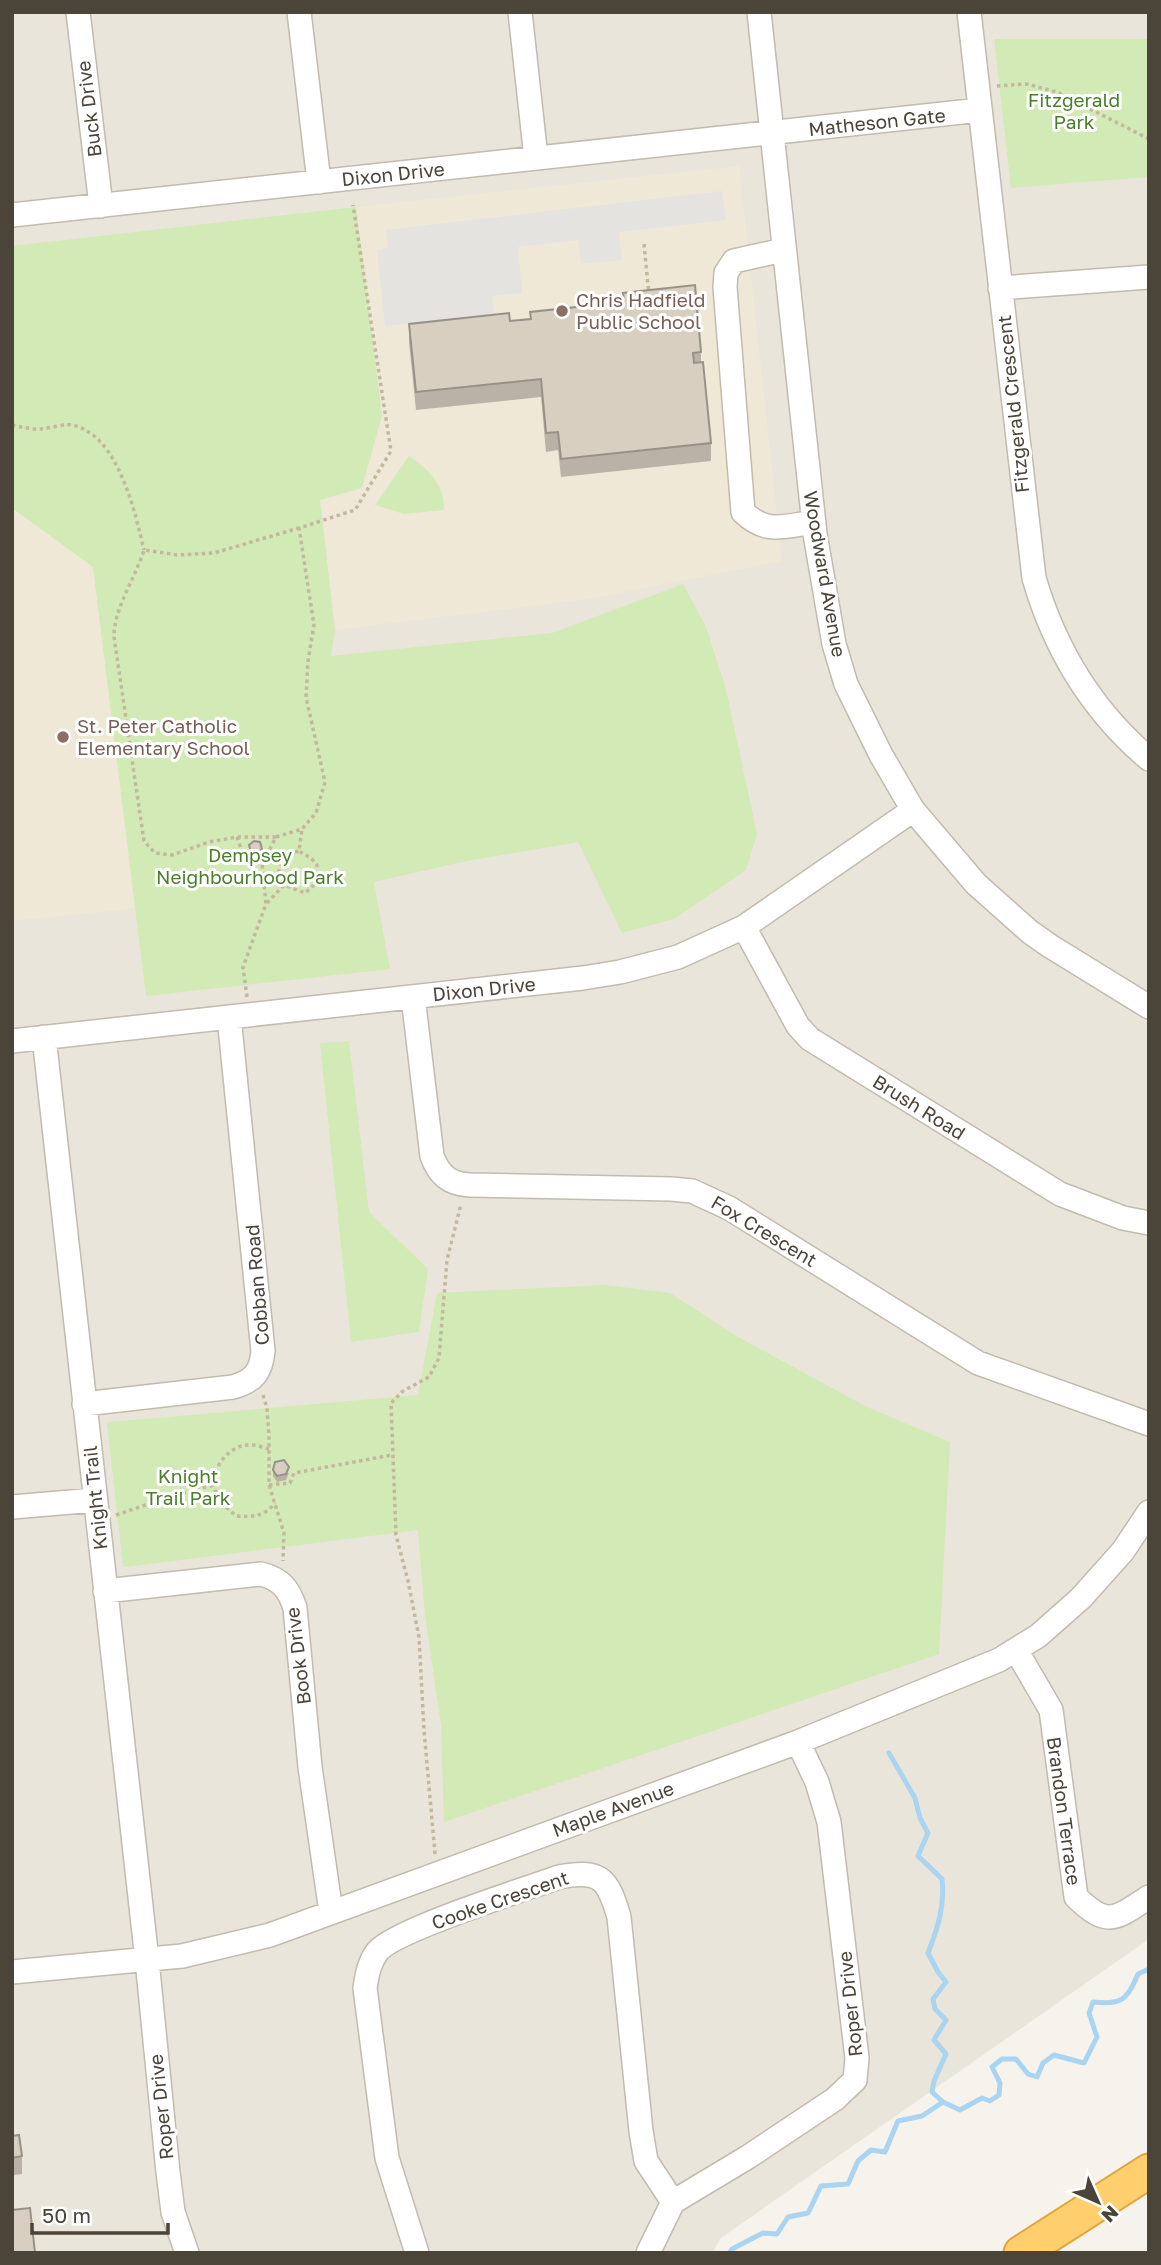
<svg xmlns="http://www.w3.org/2000/svg" width="1161" height="2265" viewBox="0 0 1161 2265" font-family="'Golos Text',sans-serif">
  <rect width="100%" height="100%" fill="#f6f3ec"/>
  <!-- residential -->
  <path fill="#eae5da" d="M12,12h1137v1927l-428,299 -9,15h-700z"/>
  <!-- education -->
  <path fill="#efe8d6" d="M739,166l43,395 -188,37 -259,32 -15,-130 42,-13 20,-72 -26,-208z
    M12,508l81,58 43,342 -124,13z"/>
  <!-- green -->
  <path fill="#d2eab5" d="M994,39h155v138l-138,11z
    M356,207l26,208 -20,73 -42,12 15,130 -4,26 221,-23 131,-49 23,43 20,62 31,145 -11,36 -72,49 -52,14 -44,-91 -116,20 -88,20 16,87 -244,27 -53,-429 -81,-59v-262z
    M409,456c20,13 36,29 35,54l-40,4 -29,-9z
    M349,1041l20,171 59,57 -9,63 -68,10 -31,-299z
    M605,1285l65,8 68,44 129,70 83,35 -11,212 -495,168 -3,-97 -16,-109 -7,-86 -292,37 -3,-1 -16,-142 2,-2 309,-27 19,-102z"/>
  <!-- parking -->
  <path fill="#e5e3e0" d="M722,191l4,29 -107,12 3,28 -41,4 -3,-24 -60,7 4,46 -30,3 2,18 -109,12 -8,-76 11,-2 -2,-18z"/>
  <g fill="none" stroke-linecap="round" stroke-linejoin="round">
    <!-- stream -->
    <path stroke="#a9d4f2" stroke-width="5" d="M889,1753l26,45 5,20 8,15 -10,23 24,23c3,27 -4,48 -14,74l10,19 8,10 -13,17 2,10 11,11 -12,20 12,14 -12,27 -2,11 11,10
      M729,2253l3,-4 31,-16 14,1 11,-17 20,-4 13,-27 27,-2 10,-23 13,-11 14,2 13,-31 24,-5 21,-14 17,8 22,-12 8,3 9,-6 1,-12 -8,-16 10,-8h14l12,15 9,3 6,-14 11,-8 30,8 13,-26 -8,-24 4,-11c29,3 34,-2 45,-28l11,-5"/>
    <!-- minor casing -->
    <g stroke="#c2bbae" stroke-width="26">
      <path id="minor" d="M78,12l23,194
        M299,12l20,170
        M520,12l16,146
        M759,12l56,522 19,110 12,40 35,71 32,55 63,74 54,48 20,14 99,61
        M969,12l65,566c21,72 57,132 115,181
        M12,215l968,-105
        M783,250l-49,11 -8,12 -1,14 18,225c24,23 41,14 71,10
        M1000,288l149,-11
        M744,927l54,99 12,13 250,155 63,24 26,5
        M413,997l19,159c7,19 17,28 38,29l201,4 21,2 37,17 249,155 171,61
        M44,1037l103,923 21,212 5,40 14,41
        M12,1041l571,-63 37,-6 58,-15 66,-30 169,-117
        M84,1404l149,-17c21,-6 28,-15 30,-36l-34,-334
        M12,1507l83,-7
        M105,1591l156,-17c20,5 28,15 34,34l15,159 21,145
        M1016,1650l35,60 25,187c32,31 39,22 73,0
        M12,1972l170,-16 88,-21 528,-193 201,-82 39,-24 43,-38 42,-47 26,-39
        M417,2253l-30,-95 -22,-170c2,-13 4,-25 12,-36 17,-22 149,-63 182,-75 42,-8 49,2 60,40l22,214 5,30 27,41
        M648,2253l25,-51 75,-45 87,-58 20,-19 2,-22 -28,-236 -12,-40 -19,-40"/>
    </g>
    <!-- highway casing -->
    <g stroke="#e0a43c" stroke-width="37">
      <path id="highway" d="M1021,2253l128,-82"/>
    </g>
    <!-- path -->
    <path stroke="#c4b79f" stroke-width="3.5" stroke-dasharray="3.5 3.5" stroke-linecap="butt" d="M997,86l30,-2 30,8 92,47
      M644,244l5,51
      M12,425c9,2 18,4 27,4 11,0 27,-7 37,-3 43,13 59,86 68,124
      M237,837l5,15 7,10 13,2 19,-4
      M276,837h-39l-28,5 -37,13 -17,-2 -11,-12 -30,-204c0,-30 21,-58 30,-87l34,5 36,-2 85,-25
      M284,885l-6,-10c3,-15 6,-20 21,-24
      M267,903l17,-18 21,8 8,-7 4,-21 -6,-7 -12,-7 3,-22
      M247,997l-4,-30 23,-63 -4,-40 14,-27 26,-8 14,-16 9,-31 -19,-85 2,-36 6,-36 -15,-97 56,-18 36,-59 -38,-246
      M263,1395l4,13 2,28v49l15,48 -1,28
      M269,1449c-5,-1 -11,-4 -17,-4 -20,-2 -40,20 -38,40 1,13 13,23 22,31 17,1 28,1 39,-13
      M269,1485l21,-2 4,-10 98,-18
      M116,1515l56,-19 42,-11
      M435,1854l-11,-124 -5,-93 -11,-56 -12,-46 -5,-132 12,-12 26,-14 10,-19 8,-98 14,-56"/>
    <!-- minor -->
    <use href="#minor" stroke="#fff" stroke-width="23"/>
    <!-- highway -->
    <use href="#highway" stroke="#ffcf6e" stroke-width="33"/>
  </g>
  <!-- wall -->
  <path fill="#bab2a6" d="M623,293l78,59v10l10,81v18l-150,16 -3,-27 -12,2 -5,-55 -125,13 -7,-68v-18l101,-3 20,-2 93,-17z
    M249,845l13,10 -5,4 -6,-1 -2,-7z
    M273,1470l16,3 -3,7 -9,2 -4,-6z
    M12,2136l10,20v18l-8,1v15h-2z"/>
  <!-- shaded-wall -->
  <path fill="#979187" d="M262,849v6l-5,4v-6z"/>
  <!-- building -->
  <path fill="#d8cfc1" stroke="#979187" stroke-width="2" d="M695,285l6,67 -8,1 1,10 9,-1 8,81 -150,16 -3,-27 -12,1 -5,-54 -125,13 -7,-68 100,-11 1,8 21,-2 -1,-7 94,-10 -1,-9z
    M254,841l6,1 2,7 -5,4 -6,-1 -2,-7z
    M284,1460l5,7 -3,7 -9,2 -4,-6 2,-8z
    M19,2135l3,21 -10,2v-22z
    M30,2208l5,45h-23v-43z"/>
  <!-- markers -->
  <g fill="#8d6e63" stroke="#fff" stroke-width="2.5">
    <circle cx="562" cy="311" r="7"/>
    <circle cx="63" cy="737" r="7"/>
  </g>
  <g text-anchor="middle" stroke-width="6" stroke-linejoin="round" paint-order="stroke">
    <!-- park labels -->
    <g font-size="19" fill="#4a7f2a" stroke="#fff">
      <text x="1074" y="107">Fitzgerald<tspan x="1074" dy="22">Park</tspan></text>
      <text x="250" y="862">Dempsey<tspan x="250" dy="22">Neighbourhood Park</tspan></text>
      <text x="188" y="1483">Knight<tspan x="188" dy="22">Trail Park</tspan></text>
    </g>
    <!-- street labels -->
    <g font-size="19" fill="#4b4439" stroke="#fff">
      <text transform="translate(89 109) rotate(-97)" y="7">Buck Drive</text>
      <text transform="translate(877 122) rotate(-6)" y="7">Matheson Gate</text>
      <text transform="translate(393 174) rotate(-6)" y="7">Dixon Drive</text>
      <text transform="translate(1013 404) rotate(-96)" y="7">Fitzgerald Crescent</text>
      <text transform="translate(825 574) rotate(80)" y="7">Woodward Avenue</text>
      <text transform="translate(484 989) rotate(-6)" y="7">Dixon Drive</text>
      <text transform="translate(919 1107) rotate(32)" y="7">Brush Road</text>
      <text transform="translate(764 1231) rotate(31)" y="7">Fox Crescent</text>
      <text transform="translate(257 1285) rotate(-95)" y="7">Cobban Road</text>
      <text transform="translate(95 1498) rotate(-96)" y="7">Knight Trail</text>
      <text transform="translate(298 1656) rotate(-97)" y="7">Book Drive</text>
      <text transform="translate(613 1809) rotate(-20)" y="7">Maple Avenue</text>
      <text transform="translate(1064 1811) rotate(82)" y="7">Brandon Terrace</text>
      <text transform="translate(500 1900) rotate(-19)" y="7">Cooke Crescent</text>
      <text transform="translate(850 2004) rotate(-96)" y="7">Roper Drive</text>
      <text transform="translate(161 2107) rotate(-96)" y="7">Roper Drive</text>
    </g>
    <!-- education labels -->
    <g font-size="19" fill="#785e54" stroke="#fff" text-anchor="start">
      <text x="576" y="307">Chris Hadfield<tspan x="576" dy="22">Public School</tspan></text>
      <text x="77" y="733">St. Peter Catholic<tspan x="77" dy="22">Elementary School</tspan></text>
    </g>
  </g>
  <!-- border -->
  <rect width="1161" height="2265" fill="none" stroke="#4b4439" stroke-width="28"/>
  <!-- north arrow -->
  <g transform="translate(1098 2202) rotate(135)" stroke="#ffffff" stroke-width="5" paint-order="stroke">
  <path d="M0-5L12 26L0 18L-12 26Z" fill="#4b4439"/>
  <text y="-10" font-size="19" font-weight="bold" text-anchor="middle" fill="#4b4439">N</text>
  </g>
  <!-- scale -->
  <path d="M32 2223v10h136v-10" fill="none" stroke="#4b4439" stroke-width="3.5"/>
  <text x="42" y="2223" font-size="21" fill="#4b4439" stroke="#ffffff" stroke-width="5" paint-order="stroke">50 m</text>
</svg>
